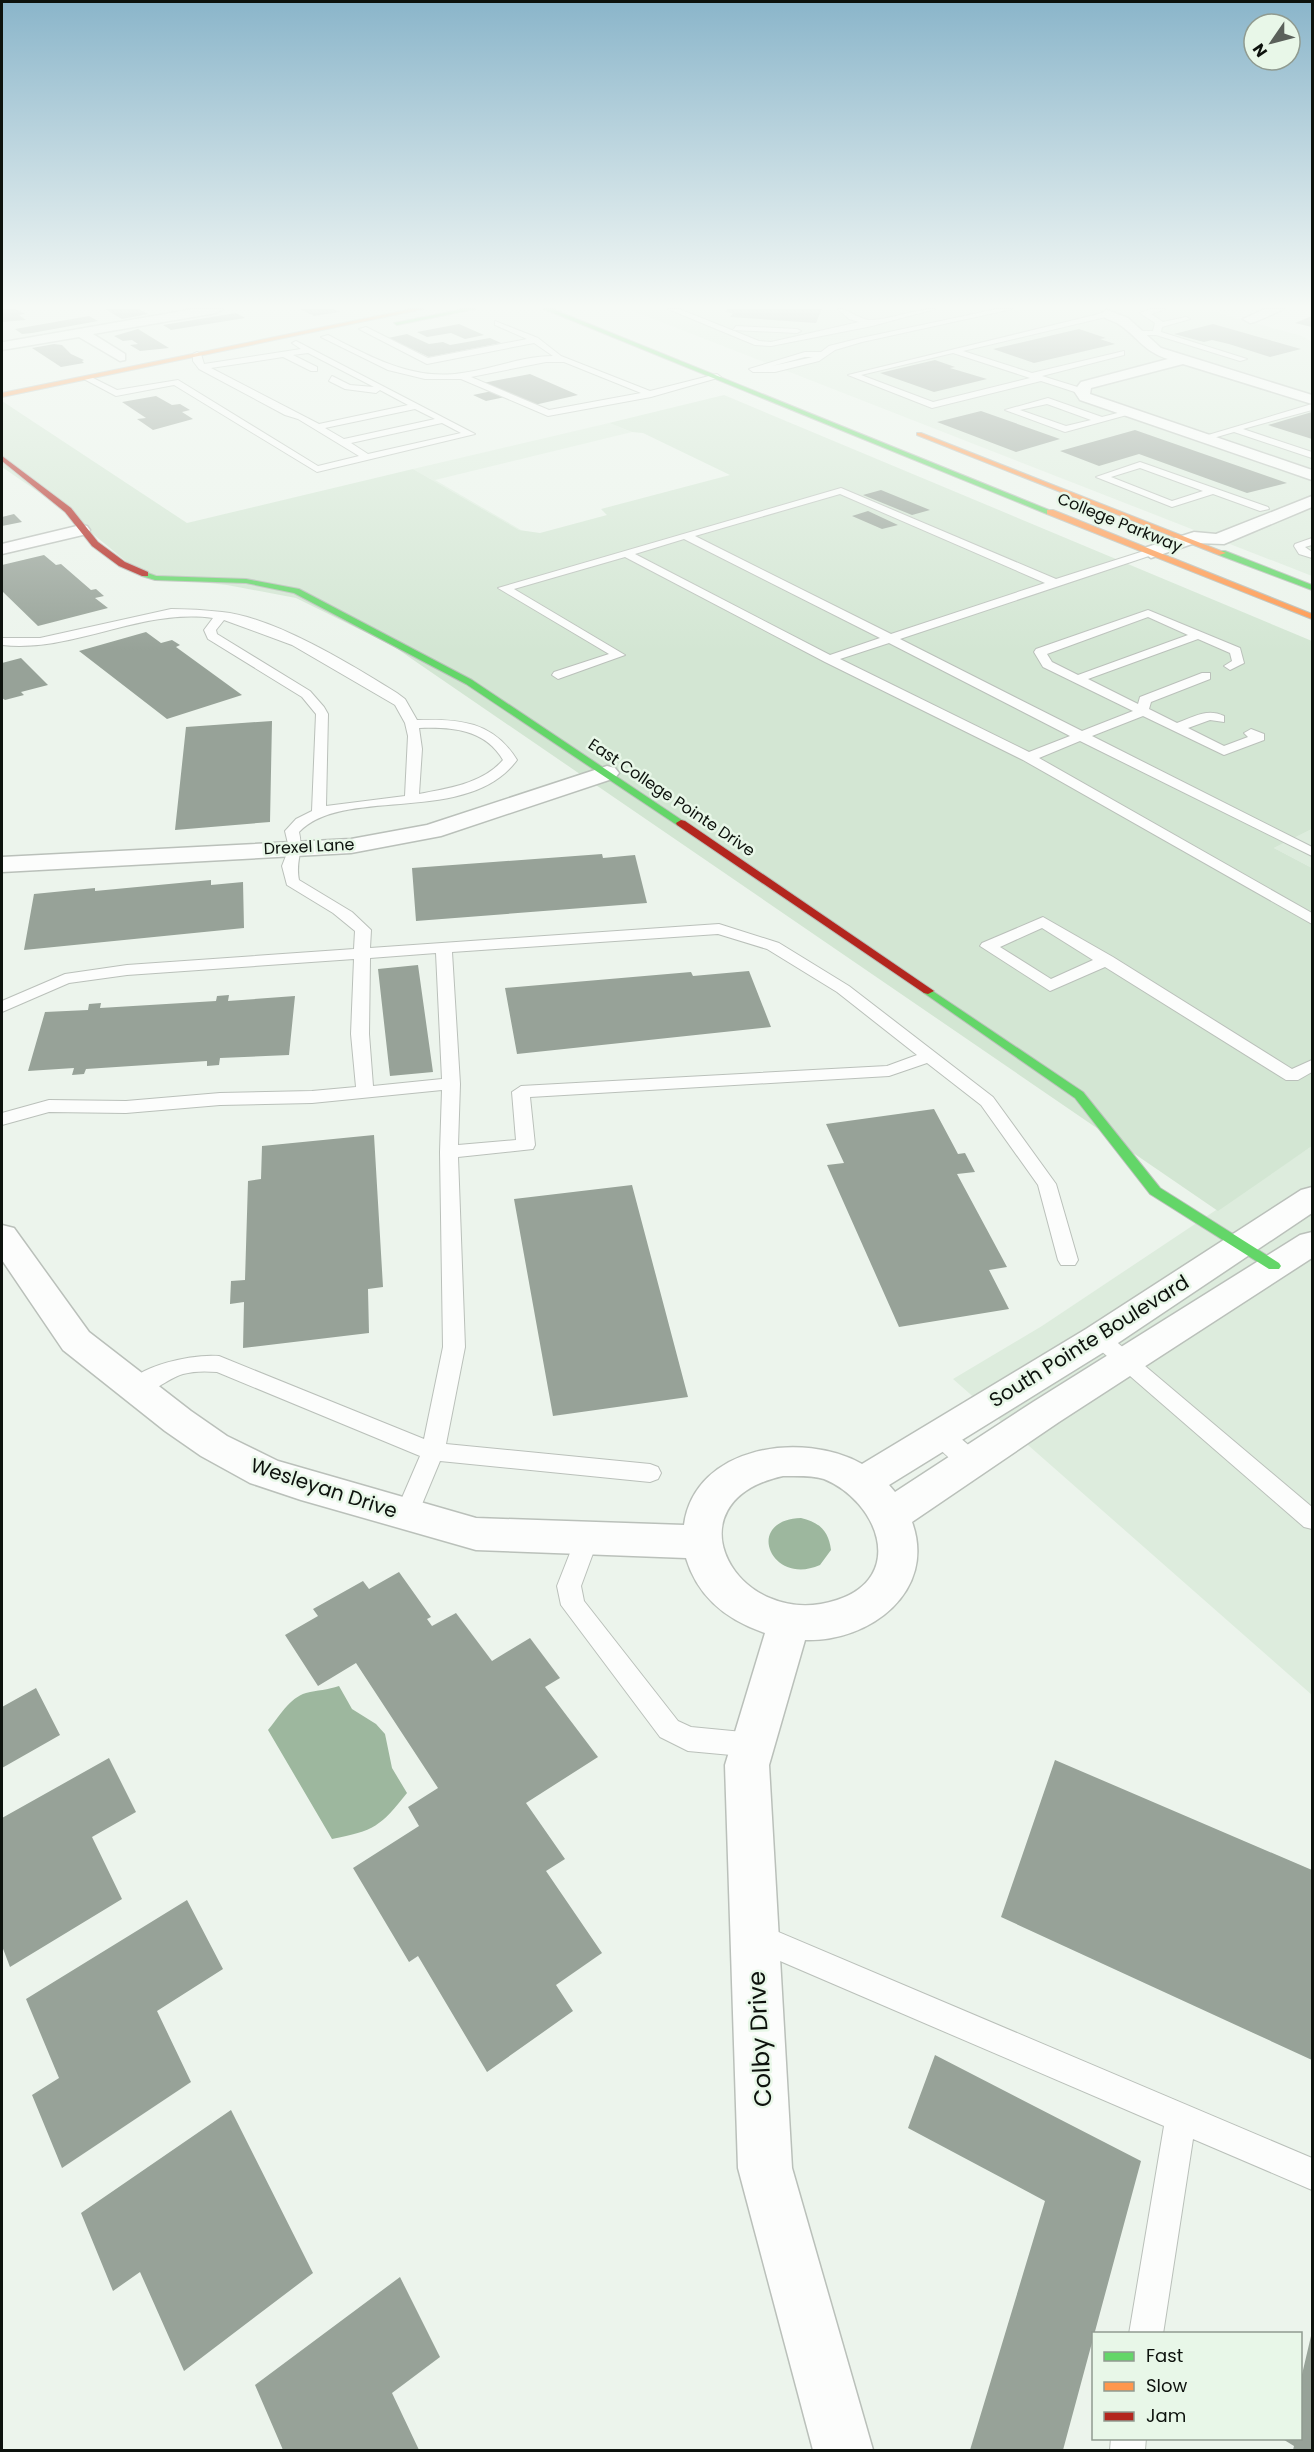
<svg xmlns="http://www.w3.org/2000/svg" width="1314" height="2452" viewBox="0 0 1314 2452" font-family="Poppins,sans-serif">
  <rect width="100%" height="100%" fill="#ecf4ec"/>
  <!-- built -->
  <path fill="#ddecdd" d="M628,309h575l99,27 10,6v234z
    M609,423l23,9 -197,48 86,50h-2l-106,-61z
    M1312,829v39l-38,-20z
    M1312,1146v549l-359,-316 89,-53z"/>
  <!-- green -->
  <path fill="#d3e6d3" d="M724,395l588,246v188l-38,19 38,20v278l-94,65 -825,-565 -97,-48 -69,-13 -83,-9 -84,-69 -58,-40v-66l185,122 226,-54 106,61 21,3 67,-18 -6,-6 129,-34 -87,-42 -11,-1 -23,-9z"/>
  <!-- water -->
  <path fill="#9db79e" d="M801,1518c18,4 28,13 30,32l-11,15c-49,22 -77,-45 -19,-47z
    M339,1686l13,23 24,15 9,10 7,34 15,25c-26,33 -33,38 -75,46l-64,-109c11,-13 21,-32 38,-37 11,-3 22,-3 33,-7z"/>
  <!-- building -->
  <path fill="#97a298" d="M2,309h14l9,5 -6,1 7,5 -24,2z
    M105,309h34l9,5 -26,5z
    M300,309h34l6,3 -26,4z
    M727,309h95l-6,14 -86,-6 3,-4 -8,-1z
    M236,313l9,5 -74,12 -8,-5z
    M89,316l9,5 -66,12 -10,1 -7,-5z
    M1312,316v11l-17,-4z
    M459,324l25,11 -19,4 -14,-6 -24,4 -10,-5z
    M1213,324l88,25 -31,8 -41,-13 -17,-4 -8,2 -30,-8z
    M138,329l31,19 -29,3 -10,-6 8,-1 -6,-4 -9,1 -9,-5z
    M1079,329l27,9 -6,1 15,5 -81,19 -41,-14z
    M407,334l22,10 14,-2 7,3 40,-7 11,5 -72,14 -41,-19z
    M54,344l8,1 9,9 13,6 -2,1 2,2 -23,4 -29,-19z
    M935,360l20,7 -5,1 37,11 -53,13 -54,-19z
    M530,374l48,21 -48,11 -20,-10 -24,5 -13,-6 24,-5 -14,-7z
    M156,396l16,9 8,-1 10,6 -8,2 11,7 -40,11 -16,-11 9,-1 -24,-16z
    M981,411l79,28 -44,13 -79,-30z
    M1312,412v27l-44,-14z
    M1135,430l152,53 -40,10 -108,-39 -40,12 -39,-15z
    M881,490l49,20 -18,5 -49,-20z
    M868,511l30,14 -16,4 -30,-13z
    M14,514l8,8 -20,4v-9z
    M44,555l12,10 5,-1 30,26 5,-1 8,7 -9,2 13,10 -70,18 -36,-35v-26z
    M146,632l15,11 11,-3 8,5 -4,2 66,48 -75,24 -88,-68z
    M21,658l27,27 -27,7 3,3 -19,5 -3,-2v-35z
    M272,721l-2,101 -95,8 11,-103z
    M602,854l1,4 32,-3 12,48 -231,18 -4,-53z
    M211,880v5l32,-3 1,46 -220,22 10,-56 61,-6v3z
    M418,965l15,107 -43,4 -12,-107z
    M749,971l22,56 -254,27 -12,-66 186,-16 2,4z
    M229,995l-1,6 67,-5 -6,59 -69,3 -1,7 -12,1v-5l-121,8 -2,5 -12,1 2,-7 -46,3 17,-59 43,-2 1,-6 12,-1 -1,5 116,-7 1,-5z
    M934,1109l24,45 7,-1 10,19 -18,2 50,93 -18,3 20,39 -110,18 -72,-162 17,-2 -18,-39z
    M374,1135l9,152 -15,2 1,44 -126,15 1,-46 -14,2 1,-23 14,-1 3,-99 13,-2 1,-33z
    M632,1185l56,212 -135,19 -39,-217z
    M399,1572l32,45 -4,2 5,7 24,-13 36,48 38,-23 30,40 -15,9 53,70 -72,46 39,56 -19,12 56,82 -46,32 17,26 -86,61 -69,-116 -9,6 -56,-94 66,-42 -11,-19 30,-19 -82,-125 -38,23 -33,-51 33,-19 -5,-7 50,-28 6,8z
    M36,1688l24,47 -58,33v-61z
    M109,1758l27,54 -44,25 30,62 -112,68 -8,-21v-128z
    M1055,1760l257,110v190l-311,-143z
    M187,1900l36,69 -66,42 34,71 -129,86 -30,-73 27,-17 -33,-79z
    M935,2055l206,106 -78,289h-93l75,-249 -137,-73z
    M231,2110l82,163 -129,98 -44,-99 -27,19 -32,-78z
    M400,2277l40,80 -48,36 27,57h-136l-28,-65z
    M1311,2336l1,114h-19l1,-4 -13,-8h19v-55z"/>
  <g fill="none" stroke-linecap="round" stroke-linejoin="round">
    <!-- lane casing -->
    <g stroke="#bac0ba" stroke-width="2">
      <path id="lane" d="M668,309h11l80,32 12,1 88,-20 -10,-3 -11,-10c12,0 19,10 31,11 18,1 44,-11 66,-11l-63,17 -101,20 -16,-1z
        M997,309h15l-150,33 -27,8 -16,11 -44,11h-22l-4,-3 56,-17h16l8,-6 32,-8zM805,357h8l-41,9z
        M1151,309h14l-14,5 12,8 23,-5 4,2 -28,8 -1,5 86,27 -7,2 -84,-26h-24l3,-4h18l2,-8 -15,-10z
        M1107,312l3,4 -147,35 69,22 92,-22v4l-82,21 42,13v4l-3,1 -40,-13 -109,27 -84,-33zM953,353l77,25 -97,24 -72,-27z
        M495,321l43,17 23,18 89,35 67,-17 4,3 -70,20 -103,19 -87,-37h-36l-37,-9 -67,-33 7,-2c43,22 85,46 134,38 30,-4 61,-17 91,-17l-19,-13 -107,21 -68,-35 7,-2 62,31 99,-19 -32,-14zM546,362h18l77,31 -92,17 -78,-33z
        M736,326l61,3 4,2 -4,2 -64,-3z
        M296,341l179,93 -158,38 -143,-87 -58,11 -34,-18 7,-2 28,14 61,-10 140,86 41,-10 -61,-37 -13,-4 -86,-46 -6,-8v-7l4,-2 4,2 3,10 97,-15 -9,-6zM308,353l66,34 -24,-2 -18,-9 -3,5 16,8 31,4 4,-3 28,15 -89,19 -108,-56 72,-11 28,14h6v-4l-24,-12zM415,409l20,10 -91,20 -19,-11zM442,423l19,10 -93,21 -17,-11z
        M1048,398l54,19 27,-7 5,3 -69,19 -60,-22zM1047,404l44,16 -25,6 -46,-16z
        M1312,404v6l-69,19 69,23v6l-78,-26 -31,9 -5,-3z
        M1140,462l128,45 1,2 -9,2 -47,-17 -41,13 -76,-30zM1140,468l63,23 -31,10 -61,-24z
        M841,488l215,91 91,-29h8v4l-255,85 182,92 51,-20 -90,-44 -9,-15 2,-3 112,-39 92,38 4,15 -14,7 -6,-4 8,-5 -2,-8 -32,-14 -110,40 50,25 2,-7 62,-24h8v6l-59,23 -2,7 28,14c17,-6 30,-15 47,-7v6l-14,-2 -22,8 36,18 24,-9 -4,-4 7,-4 13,5v6l-40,15 -81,-39 -51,20 220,111v9l-232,-115 -41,17 273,155v11l-289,-164 -198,-98 -200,-105 -111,32 111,66 -67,24 -6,-4 2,-3 55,-18 -111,-66zM840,494l205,89 -154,51 -196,-98zM684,539l196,99 -50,17 -195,-101zM1148,617l40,18 -110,40 -26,-13 -5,-8zM889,643l181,93 -41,16 -189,-93z
        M1312,538v7l-7,2 7,5v6l-13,-4 -5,-8 1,-2z
        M171,609c17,0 34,1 51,3 52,5 130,53 175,81l8,6 12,21c42,-1 76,1 100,40 -49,67 -173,25 -218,72 5,21 -4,28 0,48l53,32 19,18 -1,18 349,-24 60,19 70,43 144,111 63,87 22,76 -3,5h-14l-3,-5 -20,-75 -57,-80 -54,-42 -38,13 -359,21 5,48 -2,4 -75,8 7,190 -19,97 204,20 8,3 3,6 -3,6 -8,3 -210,-21 -25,60 -8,2 -8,-2 -4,-7 25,-58 -203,-84c-12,-1 -23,-1 -34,2 -18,5 -38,27 -57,21l-3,-6c13,-24 71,-35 96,-33l205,83 19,-92 -3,-195 2,-62 -130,13 -92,2 -94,8 -77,-1 -47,13v-12l47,-13 77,1 94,-8 92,-2 44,-4 -5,-53 3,-75 -227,16 -58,8 -67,29v-11l63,-27 62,-9 227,-16 1,-18 -22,-18 -46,-28 -5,-19 7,-18 -4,-17 11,-12 16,-8 4,-97 -14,-17 -94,-58 -4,-9 9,-12c-73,-10 -139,35 -211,27v-7h38zM224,620l68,25 103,60 10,18 3,13 -3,60 -79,10 2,-92 -4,-7 -14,-16 -93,-57 -1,-4zM419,728c33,-1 66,1 84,32 -21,24 -54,28 -84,34l3,-45zM718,934l49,15 70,43 80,63 -30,11 -366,20 -9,6 4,48 -58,5 2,-61 -8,-132zM436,953l6,126 -69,7 -4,-52 1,-76z
        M1043,917l70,40 179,112 20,-9v12l-14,8h-12l-181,-113 -55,24 -70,-45 2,-3zM1042,928l51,32 -42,19 -51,-32z
        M1099,1330l7,3 206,174v22l-8,-2 -212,-184 -3,-5 3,-5z
        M939,1426c15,5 36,22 43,36l-3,6c-18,6 -35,-16 -48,-27l-3,-6 3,-6z
        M587,1527l8,3 4,7 -18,49 3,15 94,120 13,6 62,6 9,4 4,8 -4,8 -9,4 -65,-6 -28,-14 -99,-132 -4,-19 22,-56z
        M755,1922l557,236v32l-119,-51 -30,195h-34l35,-208 -419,-180 -4,-10 4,-10z
        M1111,2438h35l-1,12h-35z"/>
    </g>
    <!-- street casing -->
    <g stroke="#bac0ba" stroke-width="3">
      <path id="street" d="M194,309h29l-7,4 -123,21 32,20v6l-5,1 -41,-24 -77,13v-8h2z
        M1265,309h19l-29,13 -5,1 -7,-4z
        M1107,310l21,8 33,30 151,47v9l-129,-40 -92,24 -1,6 222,76v10l-232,-80 -6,-9 7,-9 87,-23c-26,-8 -30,-23 -51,-36 -6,-3 -12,-4 -17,-9z
        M1312,496v11l-88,37 -29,-1 -44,15 -9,-6 2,-4 50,-16 22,2z
        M81,525l6,1 3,4 -3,4 -85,20v-10z
        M607,766l8,2 4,5 -4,5 -174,58 -90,17 -349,19v-15l349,-18 76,-14z
        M1312,1187v26l-200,134 -223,138 6,7 138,-90 267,-167 12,-3v26l-253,164 -147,100c25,69 -42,120 -107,118l-36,125 23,403 81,282h-60l-75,-282 -13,-403 40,-132c-38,-13 -67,-35 -79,-75l-210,-8 -175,-50 -51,-17 -49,-27 -36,-25 -102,-81 -61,-90v-35l12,3 75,104 102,79 36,25 51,25 198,57 208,7c11,-80 119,-94 178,-61l224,-135 215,-139zM783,1476c13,0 29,-1 41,3 54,22 83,98 13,121 -99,33 -173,-98 -54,-124z"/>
    </g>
    <!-- fast casing -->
    <g stroke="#bac0ba" stroke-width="2">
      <path id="fast" d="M464,309h11l-78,16 -3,-2z
        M544,309h8l502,203 -7,2z
        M1219,551h6l87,34v5l-93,-35z
        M145,572l11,4 90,3 53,10 173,91 214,143 -5,3 -4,-1 -211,-141 -172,-91 -48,-10 -91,-3 -13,-4v-4z
        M928,988l155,104 77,96 119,75 2,3 -2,3h-10l-119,-75 -75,-96 -151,-105 -2,-2z"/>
    </g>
    <!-- slow casing -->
    <g stroke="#bac0ba" stroke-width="2">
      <path id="slow" d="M412,309h11l-421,88v-4z
        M917,433h4l305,120 -7,2 -302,-120z
        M1047,510h6l259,104v5l-265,-105z"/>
    </g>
    <!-- jam casing -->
    <g stroke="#bac0ba" stroke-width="2">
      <path id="jam" d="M2,456l69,52 27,34 27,20 23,10v4h-6l-23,-10 -27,-20 -27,-34 -63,-51z
        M681,820l4,1 249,170 -6,3 -4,-1 -247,-168 -1,-2z"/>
    </g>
    <!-- lane -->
    <use href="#lane" fill="#fcfdfc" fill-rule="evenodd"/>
    <!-- street -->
    <use href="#street" fill="#fcfdfc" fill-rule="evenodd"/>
    <!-- fast -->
    <use href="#fast" fill="#63d668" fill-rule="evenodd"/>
    <!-- slow -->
    <use href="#slow" fill="#ff974d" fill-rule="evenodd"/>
    <!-- jam -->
    <use href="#jam" fill="#b3261e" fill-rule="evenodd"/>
  </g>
  <!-- sky -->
  <linearGradient id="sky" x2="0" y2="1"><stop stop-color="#8ab5ca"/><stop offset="0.47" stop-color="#f6faf6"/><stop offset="1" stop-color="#f6faf6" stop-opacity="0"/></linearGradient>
  <rect width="1314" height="652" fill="url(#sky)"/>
  <g text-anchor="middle" stroke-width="5" stroke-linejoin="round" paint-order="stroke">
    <!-- far-street labels -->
    <g font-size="16" fill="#0d120d" stroke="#e8f7e8">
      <text transform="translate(1120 522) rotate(22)" y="6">College Parkway</text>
      <text transform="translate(672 797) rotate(34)" y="6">East College Pointe Drive</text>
      <text transform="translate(309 846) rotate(-3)" y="6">Drexel Lane</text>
    </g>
    <!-- street labels -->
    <g font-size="20" fill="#0d120d" stroke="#e8f7e8">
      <text transform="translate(1089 1341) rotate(-32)" y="7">South Pointe Boulevard</text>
      <text transform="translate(324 1488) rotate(18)" y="7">Wesleyan Drive</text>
    </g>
    <!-- near-street labels -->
    <g font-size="24" fill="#0d120d" stroke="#e8f7e8">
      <text transform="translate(760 2039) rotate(-93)" y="8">Colby Drive</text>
    </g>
  </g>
  <!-- border -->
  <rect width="1314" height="2452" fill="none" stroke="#0d120d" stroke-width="6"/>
  <!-- legend -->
  <rect x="1092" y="2332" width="210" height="108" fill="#e8f7e8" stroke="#909b90" stroke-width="1.5"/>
  <rect x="1104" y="2352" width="30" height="9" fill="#63d668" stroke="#909b90" stroke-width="1.5"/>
  <text x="1146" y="2362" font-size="18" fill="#0d120d">Fast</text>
  <rect x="1104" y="2382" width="30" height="9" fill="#ff974d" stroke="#909b90" stroke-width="1.5"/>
  <text x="1146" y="2392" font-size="18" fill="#0d120d">Slow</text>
  <rect x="1104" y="2412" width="30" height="9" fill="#b3261e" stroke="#909b90" stroke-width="1.5"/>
  <text x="1146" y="2422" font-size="18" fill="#0d120d">Jam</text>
  <!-- north arrow -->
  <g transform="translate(1272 42) rotate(235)"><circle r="28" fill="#e8f7e8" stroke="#909b90" stroke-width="1.5"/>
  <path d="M0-4.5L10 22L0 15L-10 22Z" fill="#5b615b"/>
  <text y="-9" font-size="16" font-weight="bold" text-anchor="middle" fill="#0d120d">N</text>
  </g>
</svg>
